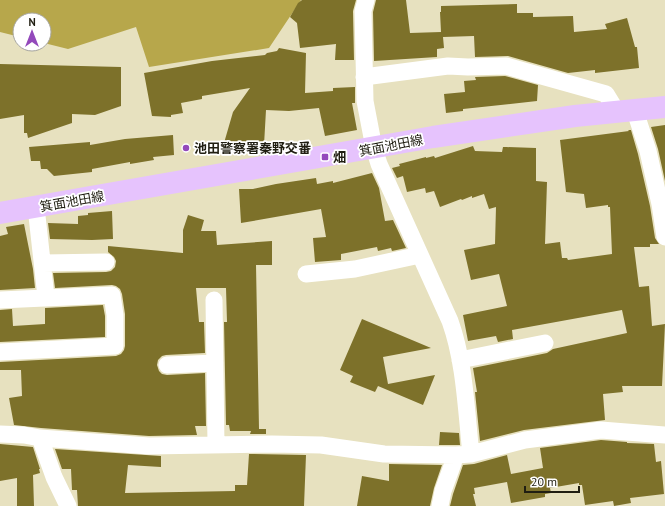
<svg xmlns="http://www.w3.org/2000/svg" width="665" height="506" viewBox="0 0 665 506" font-family="'PT Sans','Noto Sans JP',sans-serif">
  <rect width="100%" height="100%" fill="#e7e1bf"/>
  <!-- forest -->
  <path fill="#b7a74b" d="M0,0h301l-32,48 -120,19 -13,-40 -68,22 -24,-6v-23h-24v17l-20,-5z"/>
  <!-- building -->
  <path fill="#7d712a" d="M302,0h54l-3,11 1,49h-19l1,-16 -36,4 -3,-25 -7,-6 8,-14z
    M376,0h30l4,33 31,-1 -1,-20h1v-6l76,-2v9h16v4l40,-1 1,16 33,-3 -2,-5 22,-6 8,29h2l2,21 -35,4 -9,1v-3l-27,3 -60,-17 -33,1 -1,-21 -31,1 1,11 -7,1v8l-63,4 -1,-49z
    M279,48l27,5 -1,40 28,-2v-3l22,-1v16h-3l5,27 -32,6 -6,-28 -30,3 -23,-1 -2,35 -40,-2 9,-31 17,-24 -48,8v3l-21,4 2,10 -12,2v2l-19,-1 -8,-43 68,-12 53,-6 2,-2 10,-2z
    M0,64l121,3v39l-26,9 -23,-1v9l-44,15 -1,-5h-3v-18l-24,4z
    M505,76l33,9 -1,16 -74,8v2l-17,2 -2,-19 21,-2 -1,-11 12,-1 -1,-3z
    M665,125v56l-7,-32 -7,-22z
    M628,130h3l7,24 12,52 5,32 4,6h-9v3h-16l5,40 10,-1 3,40 13,-2 -3,62h-40l1,6 -20,2 2,26 -81,10 -44,11 -5,-49h2l-4,-24 74,-15 6,-4 74,-16 -5,-23 -110,20 1,9 -15,3 -2,-6 -28,5 -5,-26 44,-9 -8,-32 -28,6 -7,-30 31,-6 1,-37 -7,2 -5,-15 -12,4v-2l-10,4 -1,-1 -21,8 -6,-16 -8,2 -1,-5 -18,4 -4,-16 -6,2 -5,-10 8,-2 -1,-2 27,-7v1l8,-2 1,2 38,-12 2,5 27,1 1,-5h3l30,1v33l11,1 -2,62 15,-2 2,16h5l1,2 44,-6 -2,-47h-2v-2l-22,3 -2,-14 -18,-2 -6,-52 69,-9z
    M173,135l1,20 -21,2 1,3 -24,4v-2l-38,7v3l-38,4 -7,-7h-6l-1,-8h-9l-2,-14 61,-5v3l35,-6z
    M372,173l7,15 6,33 8,-1 13,28 -14,3 -1,-3 -13,3 -1,-4 -36,7v6l-26,2 -2,-24 13,-1 -5,-28 -80,14 -2,-34h14l23,-5 40,-6 1,6 16,-3v2z
    M112,211l1,28 -21,1 -42,-1 -2,-16 30,1v-8l10,-1v-2z
    M188,215l16,5 -3,11h15l1,14 55,-4v24h-16l3,164h7v5h-16l1,-3h-21l-1,-6h-3l-2,-103h3l-1,-34h-30l3,34h5l1,31 -39,2 -4,1 -4,4 -1,5 2,6 3,3 5,1 38,-2 1,53h-11l2,9 -48,1 -108,-8 -27,-3 -5,-27 13,-2 -1,-26h-21v-8l116,-6 5,-2 3,-4 1,-4v-32l-3,-20 -2,-5 -4,-3 -4,-1 -57,3 -2,-15 53,-1 5,-1 4,-4 1,-6 -2,-4 -6,-5v-6l75,7v-23z
    M24,224l9,45 2,19 -35,2v-54l8,-2 -2,-7z
    M103,305l2,11v21l-105,5v-32l12,-1 1,17 32,-2v-16z
    M362,319l69,29 -48,9 5,27 47,-9 -12,30 -45,-19 -3,6 -25,-10 3,-6 -13,-6z
    M440,432l19,1 1,12h-21z
    M601,440l26,2v1l27,1 2,18 5,-1 3,33 -34,4 1,5 -17,3 -1,-5 -28,4 -3,-20h-3v-2l-29,5 1,5 -6,1v3l-34,6 -4,-21 -33,6 1,6h-2l3,12h-26l3,-12 10,-29 11,-1 33,-9 4,19 32,-6 -3,-20z
    M0,444l33,3 7,22h-1l1,4 -7,2 1,31h-17v-28l-17,3z
    M55,449l106,7v11l-33,-2 -3,28 110,-2v-6h12l2,-31 57,1 -2,51h-226l-1,-16h-5l-1,-21h-9z
    M389,464l53,1 -8,23 -4,18h-73l5,-30 27,5z"/>
  <g fill="none" stroke-linecap="round" stroke-linejoin="round">
    <!-- minor -->
    <path stroke="#fff" stroke-width="17" d="M366,0l-3,11 2,90 9,47 5,16 71,157c15,42 16,89 21,133
      M364,77l84,-11 20,1 38,-1 100,28 11,18
      M635,111l13,40 12,53 5,33
      M36,207l10,90
      M43,263l63,-1
      M306,274l49,-5 65,-14
      M0,300l112,-5 3,20v31l-115,6
      M214,300l2,145
      M460,360l85,-17
      M167,365l48,-2
      M0,434l24,1 16,3 109,8 123,-2 49,1 63,9 72,1 15,-1 54,-14 76,-10 64,5
      M40,438l14,39 14,29
      M440,506l3,-15 13,-36"/>
    <!-- primary -->
    <path stroke="#e6c3fd" stroke-width="22" d="M0,213l433,-76 142,-21 90,-9"/>
  </g>
  <!-- markers -->
  <g fill="#9349bb" stroke="#fff" stroke-width="1.5">
    <circle cx="186" cy="148" r="4"/>
    <rect x="321" y="153" width="8" height="8" rx="2"/>
  </g>
  <g text-anchor="middle" stroke-width="3.5" stroke-linejoin="round" paint-order="stroke">
    <!-- street labels -->
    <g font-size="13" fill="#201e12" stroke="#fff">
      <text transform="translate(391 145) rotate(-11)" y="5">箕面池田線</text>
      <text transform="translate(72 201) rotate(-10)" y="5">箕面池田線</text>
    </g>
    <!-- poi labels -->
    <g font-size="13" font-weight="bold" fill="#201e12" stroke="#fff" text-anchor="start">
      <text x="194" y="153">池田警察署秦野交番</text>
      <text x="333" y="162">畑</text>
    </g>
  </g>
  <!-- north arrow -->
  <g transform="translate(32 32)"><circle r="19" fill="#ffffff" stroke="#a6a5a0"/>
  <path d="M0-3L7 15L0 10L-7 15Z" fill="#9349bb"/>
  <text y="-6" font-size="11" font-weight="bold" text-anchor="middle" fill="#201e12">N</text>
  </g>
  <!-- scale -->
  <path d="M525 486v6h54v-6" fill="none" stroke="#201e12" stroke-width="2"/>
  <text x="531" y="486" font-size="12" fill="#201e12" stroke="#ffffff" stroke-width="3" paint-order="stroke">20 m</text>
</svg>
